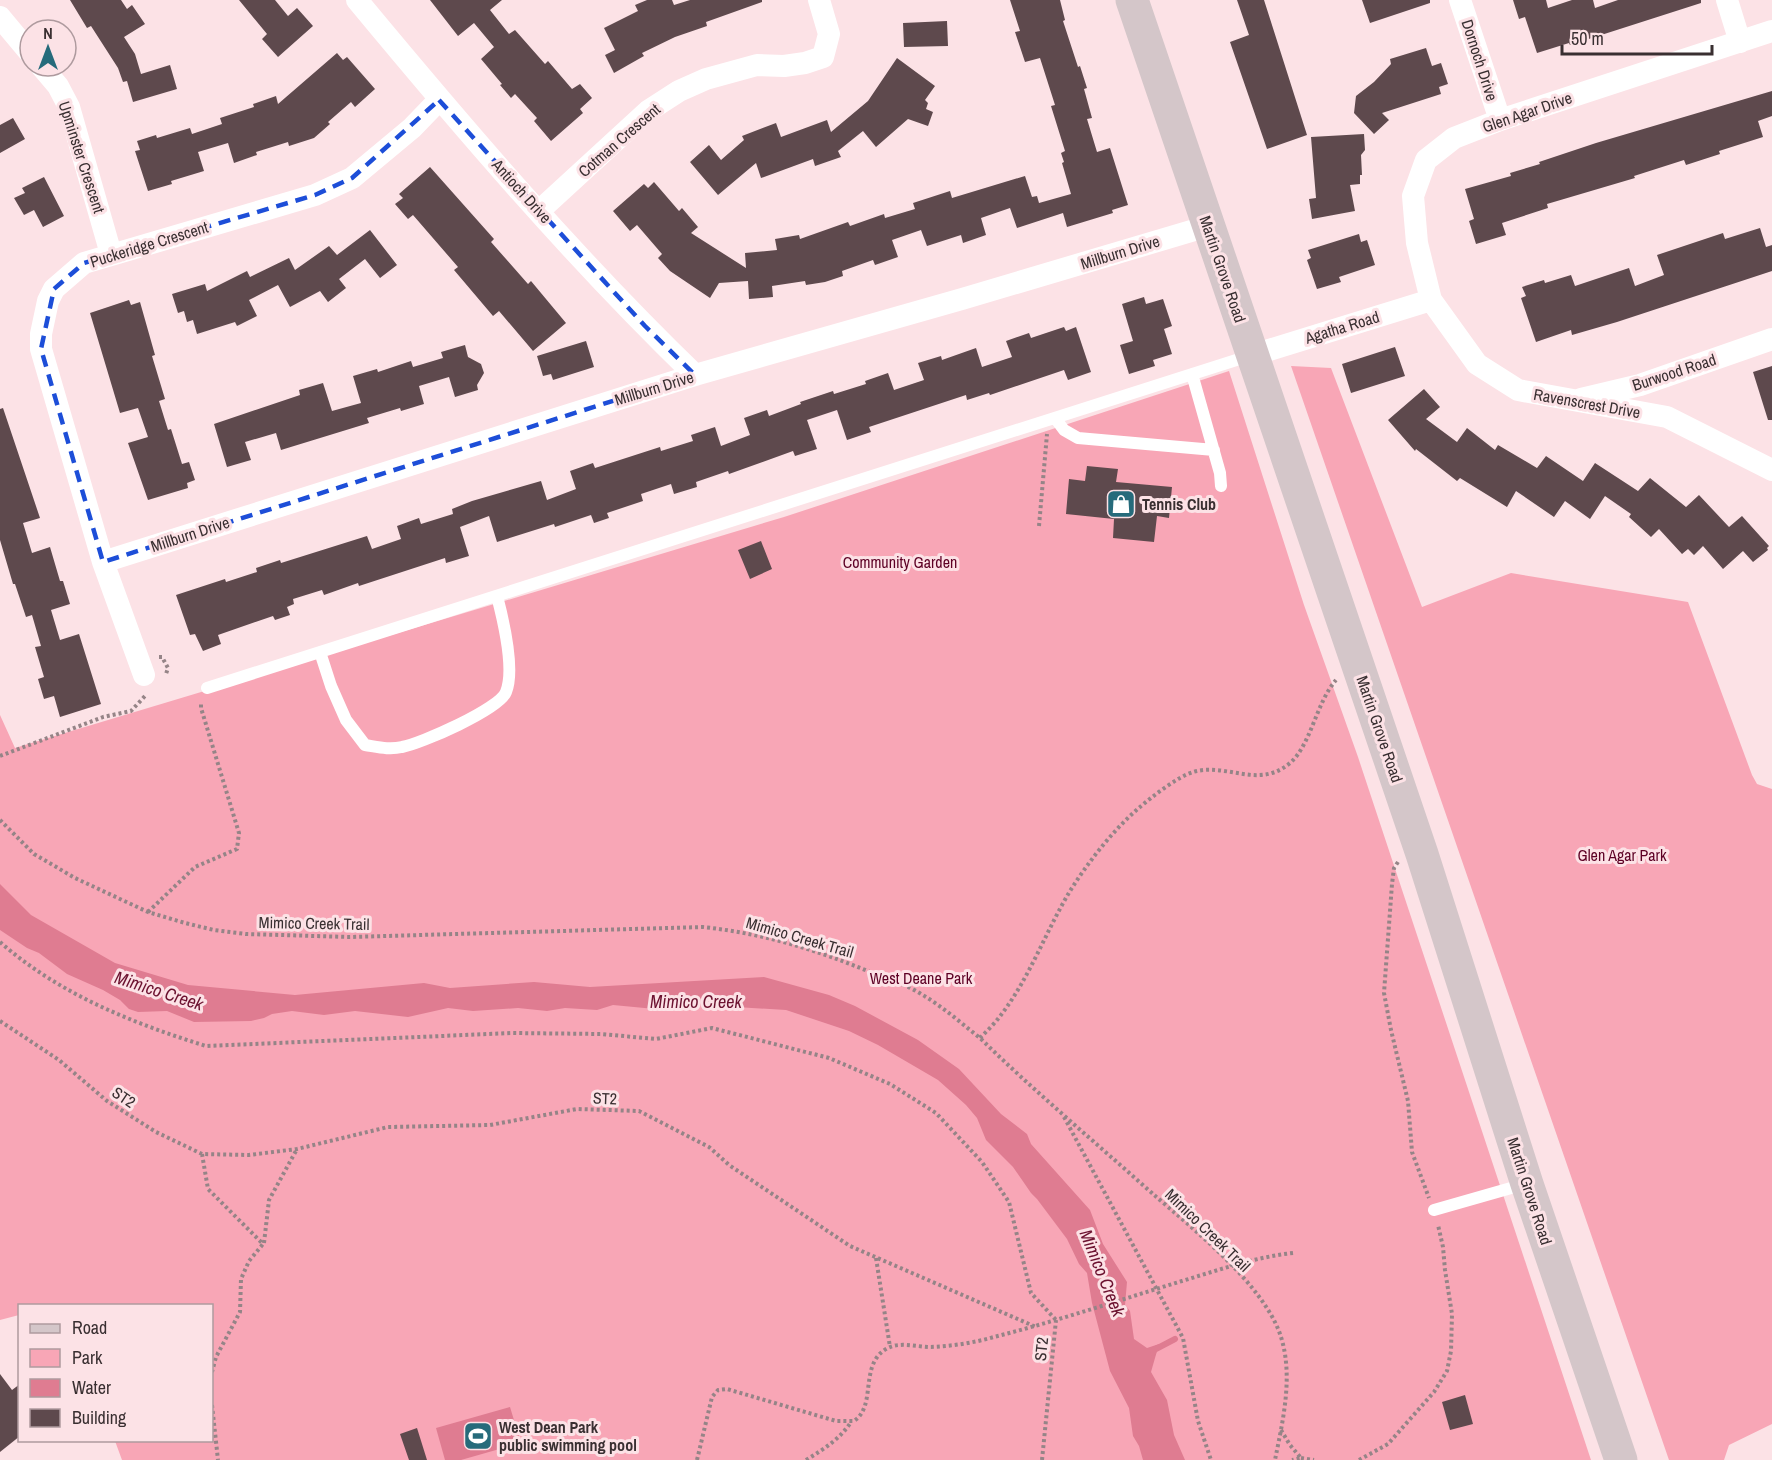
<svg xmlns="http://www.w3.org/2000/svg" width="1772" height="1460" viewBox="0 0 1772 1460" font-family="'Archivo Narrow',sans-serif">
  <rect width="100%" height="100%" fill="#fce2e6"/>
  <!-- green -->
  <path fill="#f8a6b6" d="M1291,366l40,2 91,239 89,-34 177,29 64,173 5,9 15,5v635l-43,21 -5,15h-55z
    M1229,371l75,234 54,152 233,703h-1469l-7,-19 97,-1v-134h-192l-1,9 -19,5v-605l15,33 769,-231z"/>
  <!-- water -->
  <path fill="#df7c91" d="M0,884l31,31 84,48 73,22 107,10 129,-12 26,5 84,-6 56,5 174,-10 65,18 26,11 63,34 41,29 42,45 26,20 4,10 59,66 13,34 24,38 -2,23 5,6 4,28 13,9 12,-4 -8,28 16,28 7,35 11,25h-42l-4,-14 -6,-10 -4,-28 -19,-37 -18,-68 -5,-30 -8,-9 -12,-25 -30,-40 -6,-6 -18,-26 -27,-27 -9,-22 -11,-13 -28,-25 -60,-35 -29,-14 -63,-21 -50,-3 -13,1 -27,-3 -41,4 -42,-4 -16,5 -32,-2 -18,3 -29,-3 -45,3 -25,-3 -40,9 -53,-6 -31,4 -32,-4 -20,3 -8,4 -13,3 -57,1 -27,-11 -29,1 -9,-3 -9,-9 -17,-10 -36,-16 -28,-21 -12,-5 -27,-18z
    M510,1407l11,36 -60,17h-16l-9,-32z"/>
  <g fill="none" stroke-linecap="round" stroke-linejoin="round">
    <!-- stream -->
    <path stroke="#df7c91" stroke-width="6" d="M1153,1353l1,-3 21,-11"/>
  </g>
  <!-- building -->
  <path fill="#5e494d" d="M70,0h51l6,9 5,-4 13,19 -21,13 11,17 6,20 29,-9 7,24 -44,13 -6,-21 -4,1 -5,-14 -27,-42 -4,2z
    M239,0h36l13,16 9,-8 16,18 -35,31 -16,-18 5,-5z
    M430,0h72l-12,10 19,24 6,-4 30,34 3,-3 24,28 8,-5 12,14 -12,11 3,4 -32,28 -17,-20 3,-3 -22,-24 -4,4 -11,-13 2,-1 -21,-25 13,-12 -20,-24 -16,13z
    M647,0h25l2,5 16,-5h72v2l-56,20 1,4 -32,11 -33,16 2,3 -30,17 -9,-18 10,-5 -11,-22 34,-17 -3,-6z
    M1010,0h50l5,20 -2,1 15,46 2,-1 7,22 -3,1 8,29 -5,1 10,33 13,-4 18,57 -16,5 1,3 -46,14 -4,-14 -46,15 -7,-20 -29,10 5,17 -23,8 -2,-8 -34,11 -6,-16 -29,10 6,17 -23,8 -2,-5 -31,11 1,5 -18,6 -19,3 -1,-4 -33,5 1,11 -24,2 -1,-18 -29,2 -9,15 -40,-27 -12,-13 4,-4 -25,-29 -7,6 -17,-20 31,-27 4,4 6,-6 25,29 3,-3 16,19 -7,6 55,35 -1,-15 32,-3 -2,-11 24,-4 1,4 48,-17 2,4 34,-12 1,4 30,-9 -2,-6 37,-12 2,7 73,-22 7,21 5,-1 2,7 32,-9 -9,-31 2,-1 -3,-9 4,-2 -14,-45 4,-1 -15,-47 -15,4 -10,-30 5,-1z
    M1237,0h27l43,135 -40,14 -37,-107 19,-7z
    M1362,0h68v3l-60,20z
    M1513,0h33l2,8 24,-8h21l2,8 23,-8h83v3l-131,42 -1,-2 -32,10 -12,-36 -6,2z
    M947,21l1,25 -44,1 -1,-24z
    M1426,48l6,18 9,-3 7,21 -9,3 2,7 -59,19 7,7 -15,14 -20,-21 2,-17 18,-14 17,-18 -1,-5z
    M337,53l6,7 4,-3 28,32 -20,18 -4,-5 -23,20 2,2 -16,14 -25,8 -1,-4 -32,10 1,3 -23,8 -6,-20 -30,9 6,19 -33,10 1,3 -24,7 -13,-40 5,-1 -3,-9 19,-6 1,3 33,-10 2,6 30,-10 -2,-6 34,-11 -1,-3 23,-8 2,8z
    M897,58l38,28 -10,14 3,3 -2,6 7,3 -5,14 -20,-7 -32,28 -13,-16 -25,20 3,6 -26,9 -2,-7 -52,19 -5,-15 -38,32 -28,-33 19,-17 12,15 23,-20 -2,-4 34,-13 5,14 46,-17 4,12 37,-31z
    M1772,91v25l-14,5 5,16 -44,14 1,3 -34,11 -2,-5 -50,16 1,2 -88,26 1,4 -46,15 4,12 -30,9 -7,-23 5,-2 -9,-30 46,-13 -1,-3 30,-9 -1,-2 57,-19z
    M13,118l12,21 -25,14v-28z
    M1364,134l1,16 -4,5 1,20h-2v9l-10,1 5,26 -43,8 -3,-20 7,-1 -5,-61z
    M430,167l64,72 -3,3 37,42 3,-3 35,42 -33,28 -34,-40 -6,5 -39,-46 4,-3 -45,-52 -5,4 -13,-15 8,-6 -4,-4z
    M44,177l20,39 -21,11 -9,-17 -10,5 -10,-17 11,-5 -3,-5z
    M1760,228l6,19 6,-2v26l-155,51 -45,13 -1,-5 -35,12 -15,-44 5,-2 -4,-9 22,-7 1,3 26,-8 4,11 54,-18 6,18 29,-11 -7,-20 66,-22 2,6z
    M370,230l27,35 -17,13 -15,-19 -26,20 7,9 -18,14 -8,-11 -30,16 -12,-22 -29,15 8,16 -20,10 -2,-4 -38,12 -4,-14 -6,2 -3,-11 -6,2 -6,-19 33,-10 2,7 40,-20 3,6 39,-19 6,12 34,-24 8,9z
    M1359,234l2,8 6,-2 8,25 -36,12 2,5 -24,7 -10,-29 4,-2 -3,-8z
    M1144,297l2,7 17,-5 9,27 -8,3 8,25 -19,6 2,6 -26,8 -9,-29 13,-4 -11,-37z
    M129,300l2,5 9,-3 15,53 -3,1 13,43 -6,2 9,29 3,-1 11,35 7,-2 6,18 -8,3 1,5 -40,12 -20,-57 20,-6 -10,-29 -18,5 -30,-100z
    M1064,327l2,4 10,-4 15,45 -23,8 -4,-10 -74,25 -1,-2 -22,7 -1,-5 -97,32 2,5 -24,8 -10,-30 -30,10 10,29 -22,7 -2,-5 -64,23 -1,-3 -32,11 1,5 -23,7 -3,-10 -30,10 2,7 -36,12 2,5 -15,5 -3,-8 -36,12 -1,-3 -57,18 -8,-26 -29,11 9,29 -23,7 -1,-5 -86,28 -1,-3 -34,12 -2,-5 -29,9 1,5 -7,3 3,8 -15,5 -2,-4 -55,19 3,9 -18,7 -8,-17 -5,1 -14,-40 49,-16 1,3 31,-10 -1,-4 24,-8 1,3 86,-27 5,13 29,-10 -4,-13 22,-8 2,6 32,-10 -1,-5 20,-8 69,-20 6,19 29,-11 -6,-18 23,-8 2,5 65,-21 1,4 32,-10 -2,-6 24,-8 6,19 29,-11 -6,-17 23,-8 2,6 32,-12 -1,-2 33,-11 1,3 32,-10 -1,-3 23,-8 6,17 30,-10 -6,-17 23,-7 1,4 34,-12 6,19 30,-10 -6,-16 23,-8 2,5z
    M586,341l8,26 -41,13 -2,-6 -8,2 -6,-20z
    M465,345l3,12 13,7 3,9 -7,12 1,5 -23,7 -6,-20 -30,9 5,18 -23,7 -1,-3 -33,10 2,5 -88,27 -5,-17 -31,9 6,18 -24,7 -13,-43 86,-29 -1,-5 24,-7 9,28 29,-8 -8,-27 24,-7 1,3 33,-11 2,6 30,-9 -2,-6z
    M1395,347l10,29 -54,17 -9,-29z
    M1772,366v54h-4l-15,-48z
    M1424,389l16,18 -14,12 31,23 10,-14 28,22 3,-5 39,23 9,-12 37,25 12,-18 43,28 12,-13 36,29 13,-12 30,32 13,-11 27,30 -2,2 1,2 -15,12 -10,-11 -20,18 -20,-23 -9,9 -6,-6 -6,5 -23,-25 -8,8 -22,-20 2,-3 -26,-18 -15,23 -25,-18 -11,16 -38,-26 -9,16 -47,-29 -3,3 -41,-32 -1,2 -27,-31z
    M3,408l37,110 -17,5 9,30 18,-6 10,34h3l7,23 -19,6 9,30 19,-6 22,70 -41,13 -6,-21 -10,3 -6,-20 6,-2 -9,-30 6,-1 -9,-31 -6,2 -11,-33h-2l-13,-44v-131z
    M1087,466l31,3 -2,13 56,5 -3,31 -12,-2 -3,26 -41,-4 1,-19 -48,-5 3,-35 16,2z
    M761,541l11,28 -22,10 -12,-29z
    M0,1374l12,16 8,-6v52l-20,16z
    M1465,1395l8,29 -23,6 -8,-28z
    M417,1428l10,32h-18l-9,-26z"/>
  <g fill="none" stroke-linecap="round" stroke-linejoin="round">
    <!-- path -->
    <path stroke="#958487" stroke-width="4" stroke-dasharray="3 3" stroke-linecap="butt" d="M1039,526l8,-92
      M159,657h3l6,11 -2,6
      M0,756l103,-39 28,-6 15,-16
      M0,820l34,34 41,24 73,34 37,11 29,7 32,4 104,3 353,-10c63,7 114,23 172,47 16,6 32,11 46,20 21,12 40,29 59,44 55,54 115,104 173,156 40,35 109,89 127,140 14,40 3,86 -5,126
      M1398,862l-4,6 -2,16 -8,109 7,37 17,71 4,51 17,46
      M148,912l47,-45 42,-18 2,-16 -38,-125v-6
      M0,942c59,52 132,81 206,104l306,-13 89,1 55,5 56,-11 117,30 61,26 46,29 46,49 27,40 22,91 25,27
      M0,1021l59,39 48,41 49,31 46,22 47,1 48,-6 91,-22 102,-2 87,-16 62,2 70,36 20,18 121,81 186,81
      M980,1038c7,-7 15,-15 21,-23 29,-38 45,-84 69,-124 19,-30 43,-61 70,-84 13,-11 37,-30 53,-35 34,-10 65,18 97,-9 21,-18 26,-60 46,-83
      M1064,1117l119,221 15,83 13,39
      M202,1154l6,35 55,55 -14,17 -8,18 -1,33 -24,45 -4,15
      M264,1243l5,-43 28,-51
      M876,1258l14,89
      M212,1405l6,55
      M1281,1430l9,15 11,13 -9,2
      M1301,1458l13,2
      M697,1460l15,-63 6,-7 9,-1 109,32h18c23,-15 5,-56 32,-72 13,-8 30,-2 45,-2 21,-1 42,-4 63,-10 63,-16 126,-37 188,-56 37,-11 73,-24 111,-28
      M806,1460c18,-11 34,-21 45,-38
      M1042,1460l14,-140
      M1359,1460l29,-16 46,-52 13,-21 4,-20 1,-37 -7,-44 -2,-23 -5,-22"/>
    <!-- service -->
    <path stroke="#fff" stroke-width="12" d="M1192,374l28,99 1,13
      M1055,418l9,12 14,8 136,12
      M320,652l11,34 15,34 19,25c13,2 24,5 37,2 18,-3 98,-38 104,-55 9,-22 -3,-73 -9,-96
      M207,688l1045,-333
      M1434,1210l91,-26"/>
    <!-- minor -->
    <path stroke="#fff" stroke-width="22" d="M357,0c107,129 217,258 338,375
      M1460,0l40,120
      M1727,0l13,42
      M0,17l30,36
      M1772,31l-272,89 -46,18 -28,22 -13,36 4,47 14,57 46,64 41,26 149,27 105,53
      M41,66l17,20 11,21 42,147
      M539,211l109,-100 31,-20 27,-12 51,-14 27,1 21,-3 18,-6 6,-23 -10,-34
      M1253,355l178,-55
      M1581,399l59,-14 132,-46
      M103,562l592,-187 267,-76 246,-73
      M144,675l-41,-113 -62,-213v-15l7,-33 6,-12 30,-26 231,-68 37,-17 60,-50 27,-28"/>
    <!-- secondary -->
    <path stroke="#d4c6c9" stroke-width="33" d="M1132,0l290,854 105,330 94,276"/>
  </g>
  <!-- marked area -->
  <path fill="none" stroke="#1d4ed8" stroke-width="4.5" stroke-dasharray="12 8" stroke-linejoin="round" d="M439,100l206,226 50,49 -592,187 -62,-213 13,-60 30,-26 231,-68 37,-17z"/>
  <!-- icons -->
  <defs>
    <g id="shop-square" transform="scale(1.5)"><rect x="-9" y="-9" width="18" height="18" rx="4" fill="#266b7b" stroke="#fce2e6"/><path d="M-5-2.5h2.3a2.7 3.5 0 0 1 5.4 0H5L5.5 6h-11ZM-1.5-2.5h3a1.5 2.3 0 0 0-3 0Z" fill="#fff"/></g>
    <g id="stadium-square" transform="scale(1.5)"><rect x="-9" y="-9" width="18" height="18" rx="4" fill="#266b7b" stroke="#fce2e6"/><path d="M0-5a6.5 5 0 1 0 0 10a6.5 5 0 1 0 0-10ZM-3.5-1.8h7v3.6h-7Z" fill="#fff"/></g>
  </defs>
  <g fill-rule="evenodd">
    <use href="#shop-square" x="1121" y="504"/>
    <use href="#stadium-square" x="478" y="1436"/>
  </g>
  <g text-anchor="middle" stroke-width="6" stroke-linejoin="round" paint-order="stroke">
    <!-- street labels -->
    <g font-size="16" fill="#392f31" stroke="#fce2e6">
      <text transform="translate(1480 60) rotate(72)" y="6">Dornoch Drive</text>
      <text transform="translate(1527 112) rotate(-19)" y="6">Glen Agar Drive</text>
      <text transform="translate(619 140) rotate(-41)" y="6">Cotman Crescent</text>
      <text transform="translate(82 157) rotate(72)" y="6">Upminster Crescent</text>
      <text transform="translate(522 191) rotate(48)" y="6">Antioch Drive</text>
      <text transform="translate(149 244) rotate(-17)" y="6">Puckeridge Crescent</text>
      <text transform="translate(1120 252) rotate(-17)" y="6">Millburn Drive</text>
      <text transform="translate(1223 269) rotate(71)" y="6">Martin Grove Road</text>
      <text transform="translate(1342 327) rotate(-17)" y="6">Agatha Road</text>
      <text transform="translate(1674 372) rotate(-18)" y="6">Burwood Road</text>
      <text transform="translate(654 388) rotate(-17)" y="6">Millburn Drive</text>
      <text transform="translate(1587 403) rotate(10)" y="6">Ravenscrest Drive</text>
      <text transform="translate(190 534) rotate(-18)" y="6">Millburn Drive</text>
      <text transform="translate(1380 729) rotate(71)" y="6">Martin Grove Road</text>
      <text transform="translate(314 923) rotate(1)" y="6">Mimico Creek Trail</text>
      <text transform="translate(800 937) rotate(16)" y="6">Mimico Creek Trail</text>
      <text transform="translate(124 1097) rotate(34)" y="6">ST2</text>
      <text transform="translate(605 1098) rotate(2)" y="6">ST2</text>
      <text transform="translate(1530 1191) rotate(72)" y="6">Martin Grove Road</text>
      <text transform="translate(1208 1230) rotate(44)" y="6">Mimico Creek Trail</text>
      <text transform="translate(1041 1349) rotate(-84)" y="6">ST2</text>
    </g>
    <!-- poi labels -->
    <g font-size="16" font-weight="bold" fill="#392f31" stroke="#fce2e6" text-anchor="start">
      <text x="1142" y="510">Tennis Club</text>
      <text x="499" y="1433">West Dean Park<tspan x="499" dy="18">public swimming pool</tspan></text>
    </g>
    <!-- park labels -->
    <g font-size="16" fill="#5d0025" stroke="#fce2e6">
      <text x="900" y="568">Community Garden</text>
      <text x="1622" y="861">Glen Agar Park</text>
      <text x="921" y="984">West Deane Park</text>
    </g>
    <!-- water labels -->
    <g font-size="18" font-style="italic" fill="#6c1230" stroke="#fce2e6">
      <text transform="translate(159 991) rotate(18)" y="6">Mimico Creek</text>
      <text x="696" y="1008">Mimico Creek</text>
      <text transform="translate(1102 1273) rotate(68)" y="6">Mimico Creek</text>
    </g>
  </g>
  <!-- legend -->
  <rect x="18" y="1304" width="195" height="138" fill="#fce2e6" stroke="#ae9a9e" stroke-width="1.5"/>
  <rect x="30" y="1324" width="30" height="9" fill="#d4c6c9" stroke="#ae9a9e" stroke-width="1.5"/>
  <text x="72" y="1334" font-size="18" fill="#392f31">Road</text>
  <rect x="30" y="1349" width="30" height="18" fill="#f8a6b6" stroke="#ae9a9e" stroke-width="1.5"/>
  <text x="72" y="1364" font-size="18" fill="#392f31">Park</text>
  <rect x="30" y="1379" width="30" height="18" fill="#df7c91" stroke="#ae9a9e" stroke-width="1.5"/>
  <text x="72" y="1394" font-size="18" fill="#392f31">Water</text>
  <rect x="30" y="1409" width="30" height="18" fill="#5e494d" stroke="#ae9a9e" stroke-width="1.5"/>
  <text x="72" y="1424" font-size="18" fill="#392f31">Building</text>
  <!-- north arrow -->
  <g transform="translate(48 48)"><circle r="28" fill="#fce2e6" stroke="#ae9a9e" stroke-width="1.5"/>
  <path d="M0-4.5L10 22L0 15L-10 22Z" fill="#266b7b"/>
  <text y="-9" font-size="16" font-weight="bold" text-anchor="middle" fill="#392f31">N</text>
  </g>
  <!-- scale -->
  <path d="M1562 45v9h150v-9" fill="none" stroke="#392f31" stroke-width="3"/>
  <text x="1571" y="45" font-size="18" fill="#392f31" stroke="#fce2e6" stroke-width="4.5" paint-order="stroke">50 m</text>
</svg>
